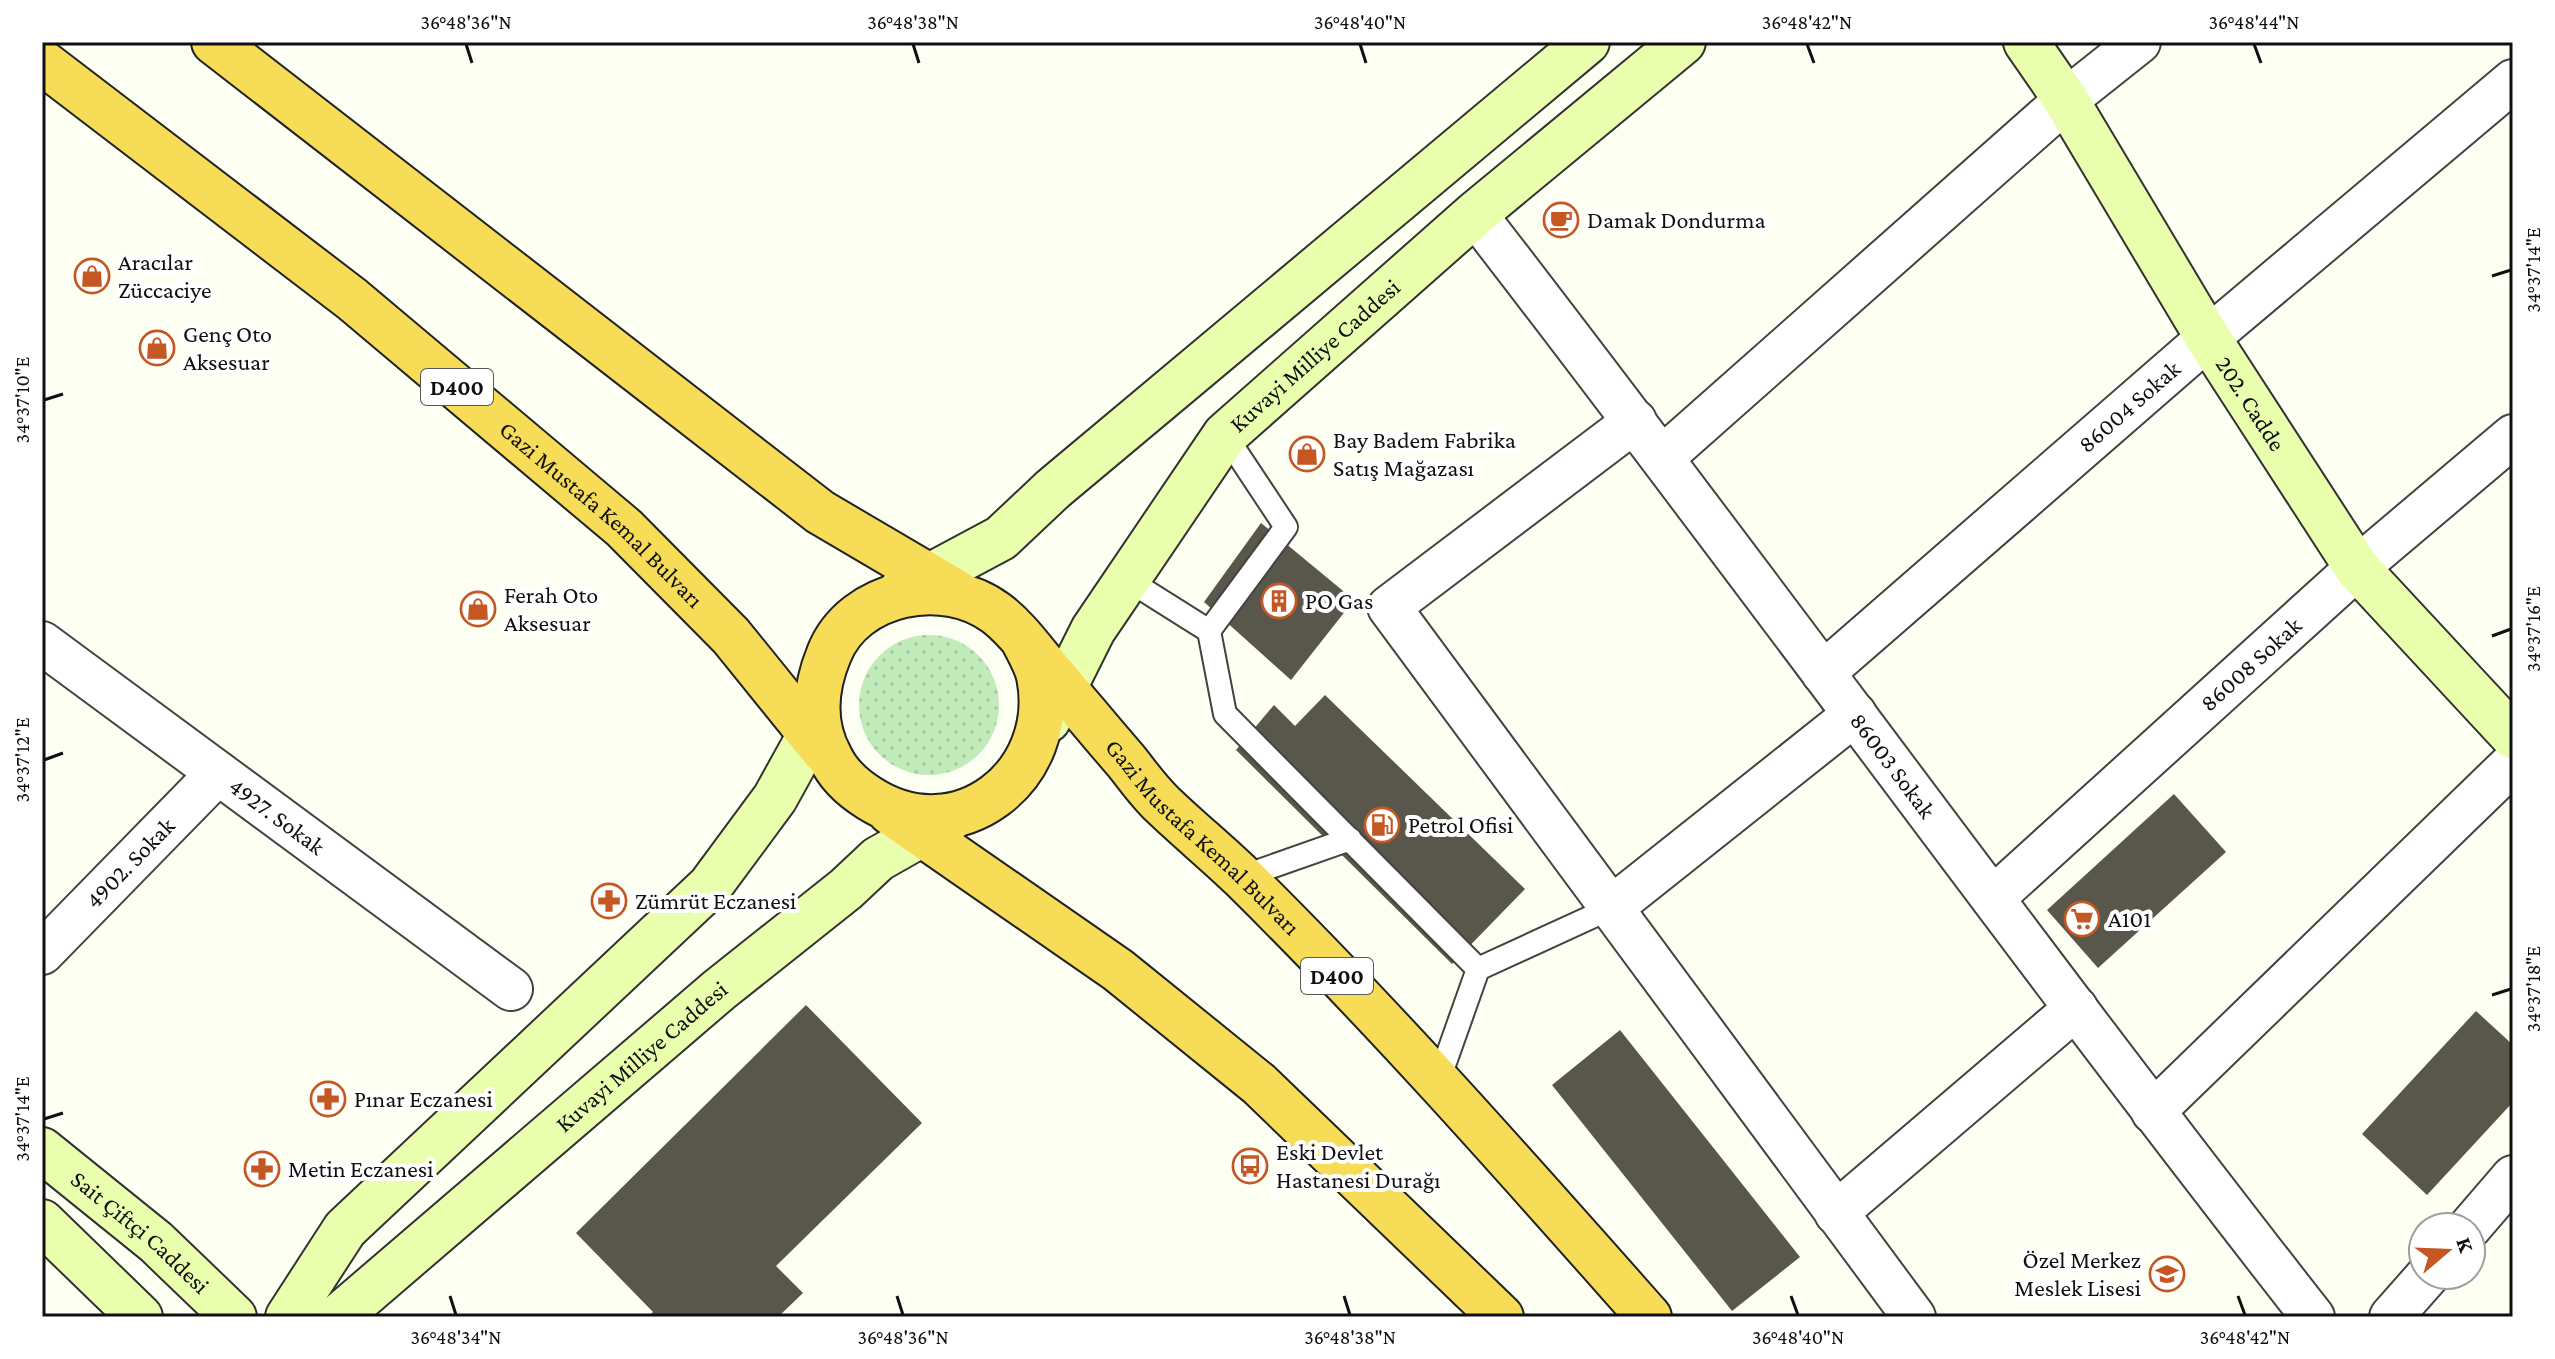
<svg xmlns="http://www.w3.org/2000/svg" width="2555" height="1359" viewBox="0 0 2555 1359" font-family="'Crimson Pro',serif">
  <defs>
    <pattern id="grass-dots" width="8" height="8" patternUnits="userSpaceOnUse" patternTransform="scale(2)"><rect width="8" height="8" fill="#c2ebba"/><path d="M2 2h.1M6 6h.1" fill="none" stroke="#a6c89f" stroke-width="1.8" stroke-linecap="round"/></pattern>
  </defs>
  <rect width="100%" height="100%" fill="#fdfff3"/>
  <!-- grass -->
  <path fill="url(#grass-dots)" d="M859 705a70 70 0 1 1 140 0a70 70 0 1 1-140 0Z"/>
  <!-- building -->
  <path fill="#59564c" d="M1261,523l93,77 -63,80 -87,-78z
    M1325,695l200,194 -73,75 -216,-214 38,-45 21,21z
    M2174,794l52,58 -128,116 -51,-58z
    M806,1005l116,118 -146,143 27,27 -25,24h-130l5,-5 -77,-79z
    M2476,1011l37,34v57l-86,93 -65,-61z
    M1620,1030l180,227 -68,54 -180,-226z"/>
  <g fill="none" stroke-linecap="round" stroke-linejoin="round">
    <!-- lane casing -->
    <g stroke="#434343" stroke-width="26">
      <path id="lane" d="M1128,580l81,51 77,-104 -61,-92
        M1209,631l16,83 253,255
        M1242,877l108,-38
        M1438,1082l40,-113 133,-61"/>
    </g>
    <!-- street casing -->
    <g stroke="#434343" stroke-width="46">
      <g id="street">
        <path id="s1" d="M1475,214c283,365 553,740 838,1103"/>
        <path d="M1635,421l-246,186 525,710"/>
        <path d="M1663,457l403,-357 73,-58"/>
        <path id="s2" d="M42,643l469,346"/>
        <path id="s3" d="M1823,673l385,-335 305,-257"/>
        <path id="s4" d="M1993,898l364,-330 156,-132"/>
        <path d="M1611,908l244,-194"/>
        <path id="s5" d="M42,953l176,-180"/>
        <path d="M2153,1112l360,-349"/>
        <path d="M1836,1213l240,-205"/>
        <path d="M2470,1227l43,-50"/>
        <path d="M2391,1317l37,-42"/>
      </g>
    </g>
    <!-- secondary casing -->
    <g stroke="#323232" stroke-width="48">
      <g id="secondary">
        <path id="s6" d="M2026,42l40,58 142,238 149,230 156,168"/>
        <path d="M900,592l101,-54 52,-49 534,-447"/>
        <path id="s7" d="M1048,720l45,-90 132,-195 250,-221 208,-172"/>
        <path id="s8" d="M42,1150l114,92 78,75"/>
        <path d="M42,1222l98,95"/>
        <path d="M288,1317l57,-88 365,-343 65,-88 42,-76"/>
        <path id="s9" d="M338,1317l381,-327 127,-101 32,-30 74,-42"/>
      </g>
    </g>
    <!-- highway casing -->
    <g stroke="#212121" stroke-width="48">
      <g id="highway">
        <path d="M214,42l606,470 136,80"/>
        <path id="s10" d="M42,62l310,237 272,229 107,108 93,115"/>
        <path id="s11" d="M1022,638c6,12 14,25 17,38 20,100 -81,179 -170,122 -16,-10 -31,-24 -39,-41 -18,-33 -15,-69 -1,-103 25,-63 115,-80 167,-41 19,14 35,36 50,54 27,31 53,63 80,94 12,15 23,31 37,44 26,25 53,47 79,72 142,140 275,291 407,440"/>
        <path d="M890,812l228,158 141,114 242,233"/>
      </g>
    </g>
    <!-- lane -->
    <use href="#lane" stroke="#fff" stroke-width="22"/>
    <!-- street -->
    <use href="#street" stroke="#fff" stroke-width="42"/>
    <!-- secondary -->
    <use href="#secondary" stroke="#eaffae" stroke-width="44"/>
    <!-- highway -->
    <use href="#highway" stroke="#f7dc58" stroke-width="44"/>
  </g>
  <!-- ticks -->
  <path fill="none" stroke="#101010" stroke-width="3" d="M466,44l6,19M913,44l6,19M1360,44l6,19M1807,44l7,19M2254,44l7,19M2492,276l19,-6M44,400l19,-6M2492,636l19,-7M44,760l19,-7M2492,995l19,-6M44,1119l19,-6M450,1296l6,19M897,1296l6,19M1344,1296l6,19M1791,1296l7,19M2238,1296l7,19"/>
  <!-- icons -->
  <defs>
    <g id="cafe-ring" transform="scale(1.8)"><circle r="9.5" fill="#fff" stroke="#c55723" stroke-width="1.5"/><path d="M-5.5-4.5H6V0H3Q3 3.5 0 3.5H-2.5Q-5.5 3.5-5.5 0ZM3-3.2v2h1.7v-2ZM-6 4.5H4V6H-6Z" fill="#c55723"/></g>
    <g id="shop-ring" transform="scale(1.8)"><circle r="9.5" fill="#fff" stroke="#c55723" stroke-width="1.5"/><path d="M-5-2.5h2.3a2.7 3.5 0 0 1 5.4 0H5L5.5 6h-11ZM-1.5-2.5h3a1.5 2.3 0 0 0-3 0Z" fill="#c55723"/></g>
    <g id="building-ring" transform="scale(1.8)"><circle r="9.5" fill="#fff" stroke="#c55723" stroke-width="1.5"/><path d="M-4-6H4V6H1V3H-1V6H-4ZM-2.5-4.3h1.7v1.8h-1.7ZM.8-4.3h1.7v1.8H.8ZM-2.5-1h1.7V.8h-1.7ZM.8-1h1.7V.8H.8Z" fill="#c55723"/></g>
    <g id="fuel-ring" transform="scale(1.8)"><circle r="9.5" fill="#fff" stroke="#c55723" stroke-width="1.5"/><path d="M-5.5-6h7V0h2V4h1.3V-2.5L3-4.5l.8-.8L6-3V5H2.5V1h-1V6h-7ZM-4.2-4.7v3.2H.2V-4.7Z" fill="#c55723"/></g>
    <g id="pharmacy-ring" transform="scale(1.8)"><circle r="9.5" fill="#fff" stroke="#c55723" stroke-width="1.5"/><path d="M-2-6h4v4h4v4h-4v4h-4v-4h-4v-4h4Z" fill="#c55723"/></g>
    <g id="supermarket-ring" transform="scale(1.8)"><circle r="9.5" fill="#fff" stroke="#c55723" stroke-width="1.5"/><path d="M-6-5.5h2.5l.6 2H6L4.5 2H-2.5L-4.4-4H-6ZM-1.5 3.2a1.3 1.3 0 1 0 .1 0ZM3 3.2a1.3 1.3 0 1 0 .1 0Z" fill="#c55723"/></g>
    <g id="bus-ring" transform="scale(1.8)"><circle r="9.5" fill="#fff" stroke="#c55723" stroke-width="1.5"/><path d="M-5-6H5V4H4V6H2V4H-2V6H-4V4H-5ZM-3.5-4V0h7V-4ZM-3.5 1.2v1.5H-2V1.2ZM2 1.2v1.5H3.5V1.2Z" fill="#c55723"/></g>
    <g id="school-ring" transform="scale(1.8)"><circle r="9.5" fill="#fff" stroke="#c55723" stroke-width="1.5"/><path d="M0-5L7-2L0 1L-7-2ZM-4 1L0 2.5L4 1V4Q0 6-4 4Z" fill="#c55723"/></g>
  </defs>
  <g fill-rule="evenodd">
    <use href="#cafe-ring" x="1561" y="220"/>
    <use href="#shop-ring" x="92" y="276"/>
    <use href="#shop-ring" x="157" y="348"/>
    <use href="#shop-ring" x="1307" y="454"/>
    <use href="#building-ring" x="1279" y="601"/>
    <use href="#shop-ring" x="478" y="609"/>
    <use href="#fuel-ring" x="1382" y="825"/>
    <use href="#pharmacy-ring" x="609" y="901"/>
    <use href="#supermarket-ring" x="2082" y="919"/>
    <use href="#pharmacy-ring" x="328" y="1099"/>
    <use href="#bus-ring" x="1250" y="1166"/>
    <use href="#pharmacy-ring" x="262" y="1169"/>
    <use href="#school-ring" x="2167" y="1274"/>
  </g>
  <g text-anchor="middle" stroke-width="8" stroke-linejoin="round" paint-order="stroke">
    <!-- shield labels -->
    <g fill="#fff" stroke="#585858" stroke-width="2">
      <rect x="421" y="369" width="72" height="36" rx="6"/>
      <rect x="1301" y="958" width="72" height="36" rx="6"/>
    </g>
    <g font-size="22" font-weight="bold" fill="#101010">
      <text x="457" y="395">D400</text>
      <text x="1337" y="984">D400</text>
    </g>
    <!-- poi labels -->
    <g font-size="24" fill="#101010" stroke="#fff" text-anchor="start">
      <text x="1587" y="228">Damak Dondurma</text>
      <text x="118" y="270">Aracılar<tspan x="118" dy="28">Züccaciye</tspan></text>
      <text x="183" y="342">Genç Oto<tspan x="183" dy="28">Aksesuar</tspan></text>
      <text x="1333" y="448">Bay Badem Fabrika<tspan x="1333" dy="28">Satış Mağazası</tspan></text>
      <text x="504" y="603">Ferah Oto<tspan x="504" dy="28">Aksesuar</tspan></text>
      <text x="1305" y="609">PO Gas</text>
      <text x="1408" y="833">Petrol Ofisi</text>
      <text x="635" y="909">Zümrüt Eczanesi</text>
      <text x="2108" y="927">A101</text>
      <text x="354" y="1107">Pınar Eczanesi</text>
      <text x="1276" y="1160">Eski Devlet<tspan x="1276" dy="28">Hastanesi Durağı</tspan></text>
      <text x="288" y="1177">Metin Eczanesi</text>
      <text x="2141" y="1268" text-anchor="end">Özel Merkez<tspan x="2141" dy="28">Meslek Lisesi</tspan></text>
    </g>
    <!-- street labels -->
    <g font-size="24" fill="#101010" stroke="#fff">
      <text dy="8" stroke="none"><textPath href="#s7" startOffset="456">Kuvayi Milliye Caddesi</textPath></text>
      <text dy="8" stroke="none"><textPath href="#s6" startOffset="426">202. Cadde</textPath></text>
      <text dy="8" stroke="none"><textPath href="#s3" startOffset="406">86004 Sokak</textPath></text>
      <text dy="8" stroke="none"><textPath href="#s10" startOffset="720">Gazi Mustafa Kemal Bulvarı</textPath></text>
      <text dy="8" stroke="none"><textPath href="#s4" startOffset="348">86008 Sokak</textPath></text>
      <text dy="8" stroke="none"><textPath href="#s1" startOffset="692">86003 Sokak</textPath></text>
      <text dy="8" stroke="none"><textPath href="#s2" startOffset="292">4927. Sokak</textPath></text>
      <text dy="8" stroke="none"><textPath href="#s11" startOffset="976">Gazi Mustafa Kemal Bulvarı</textPath></text>
      <text dy="8" stroke="none"><textPath href="#s5" startOffset="126">4902. Sokak</textPath></text>
      <text dy="8" stroke="none"><textPath href="#s9" startOffset="400">Kuvayi Milliye Caddesi</textPath></text>
      <text dy="8" stroke="none"><textPath href="#s8" startOffset="128">Sait Çiftçi Caddesi</textPath></text>
    </g>
  </g>
  <!-- border -->
  <rect width="2555" height="1359" fill="none" stroke="#ffffff" stroke-width="88"/>
  <!-- north arrow -->
  <g transform="translate(2447 1251) rotate(71)"><circle r="38" fill="#ffffff" stroke="#9f9f9f" stroke-width="2"/>
  <path d="M0-6L14 30L0 20L-14 30Z" fill="#c55723"/>
  <text y="-12" font-size="22" font-weight="bold" text-anchor="middle" fill="#101010">K</text>
  </g>
  <rect x="44" y="44" width="2467" height="1271" fill="none" stroke="#101010" stroke-width="3"/>
  <g font-size="20" text-anchor="middle" fill="#101010">
    <text x="466" y="29">36°48'36"N</text>
    <text x="913" y="29">36°48'38"N</text>
    <text x="1360" y="29">36°48'40"N</text>
    <text x="1807" y="29">36°48'42"N</text>
    <text x="2254" y="29">36°48'44"N</text>
    <text transform="translate(2533 270) rotate(-90)" y="7">34°37'14"E</text>
    <text transform="translate(22 400) rotate(-90)" y="7">34°37'10"E</text>
    <text transform="translate(2533 629) rotate(-90)" y="7">34°37'16"E</text>
    <text transform="translate(22 760) rotate(-90)" y="7">34°37'12"E</text>
    <text transform="translate(2533 989) rotate(-90)" y="7">34°37'18"E</text>
    <text transform="translate(22 1119) rotate(-90)" y="7">34°37'14"E</text>
    <text x="456" y="1344">36°48'34"N</text>
    <text x="903" y="1344">36°48'36"N</text>
    <text x="1350" y="1344">36°48'38"N</text>
    <text x="1798" y="1344">36°48'40"N</text>
    <text x="2245" y="1344">36°48'42"N</text>
  </g>
</svg>
